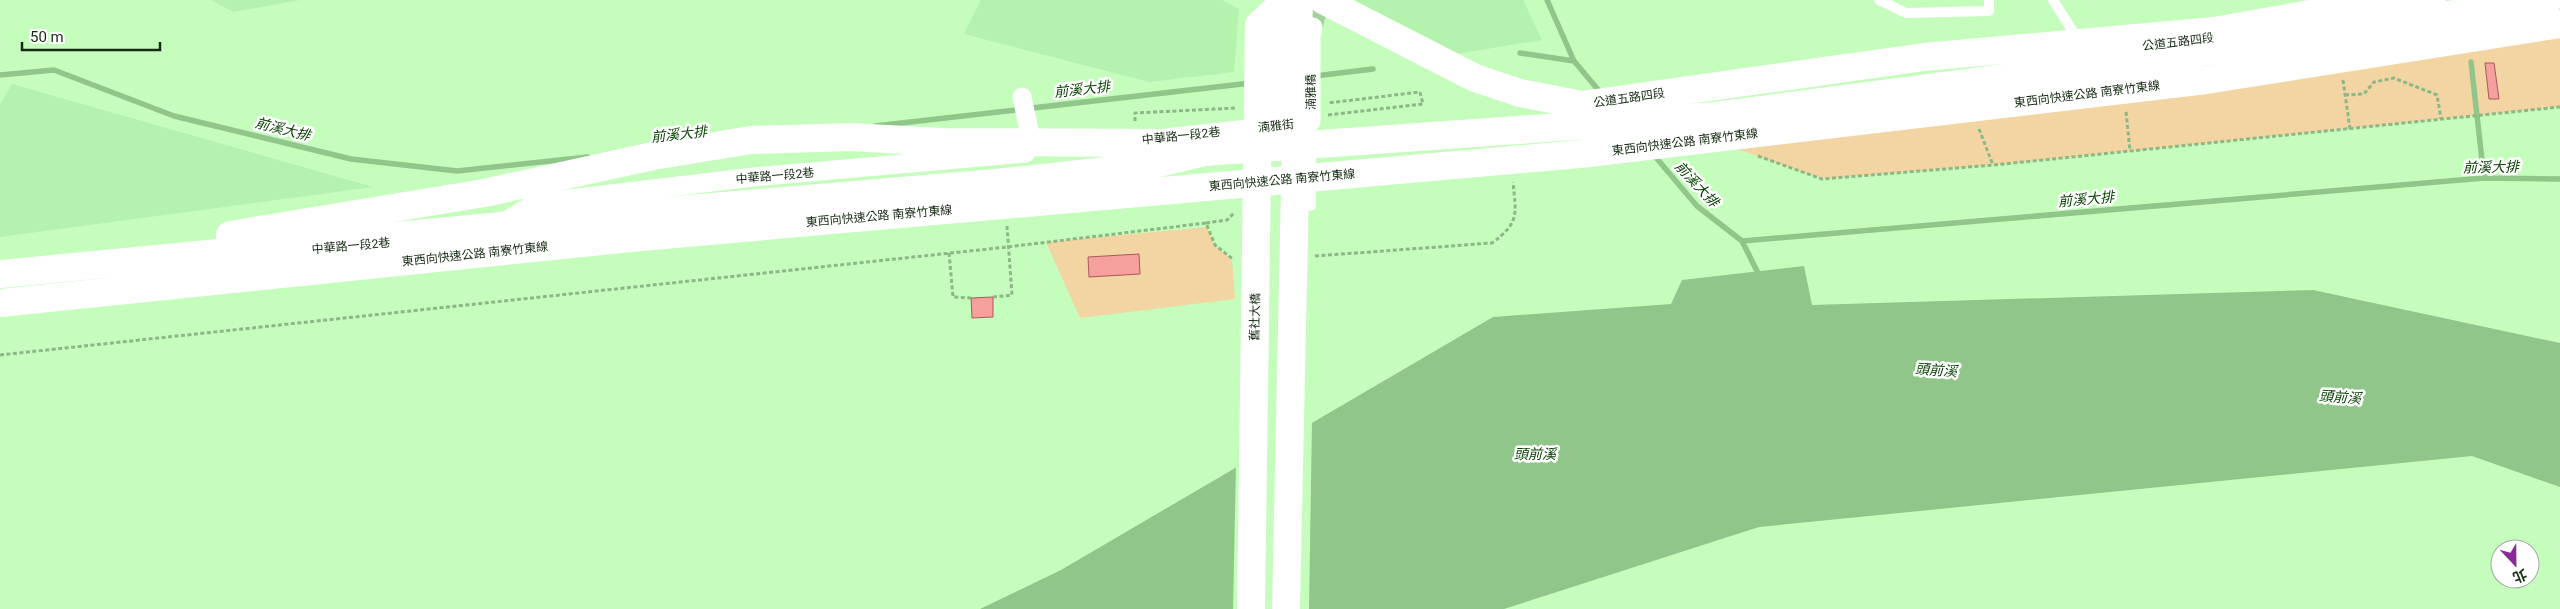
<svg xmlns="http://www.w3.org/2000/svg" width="2560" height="609" viewBox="0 0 2560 609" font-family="Roboto,'Noto Sans TC',sans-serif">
  <rect width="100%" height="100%" fill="#c4fdbc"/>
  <!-- built -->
  <path fill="#b5f2ad" d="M211,0h89l-67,12z
    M981,0h241l17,9 -5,63 -85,10 -185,-48z
    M1352,0h171l19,40 -86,14z
    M12,84l361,103 -373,50v-133z"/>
  <!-- green -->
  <path fill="#f2d5a2" d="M2560,36v71l-566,58 -172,14 -130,-46z
    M1207,227l8,18 17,15 3,39 -155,19 -34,-76z"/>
  <!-- water -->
  <path fill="#90c689" d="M1804,266l8,39 501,-15 247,53v144l-88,-31 -713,71 -255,82h-524l81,-39 432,-253 178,-13 11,-24z"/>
  <!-- pier -->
  <path fill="#c4fdbc" d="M1312,420l-3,189h-76l3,-144z"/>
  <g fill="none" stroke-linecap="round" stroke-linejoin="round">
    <!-- stream -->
    <path stroke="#90c689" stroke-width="5.5" d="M1547,0l27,61 26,31
      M1520,53l54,8
      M2471,62l13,116
      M0,75l54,-5 120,46 177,43 106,12 131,-14
      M1315,76l58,-7
      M875,126l376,-43
      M1653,154l44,52 45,35 742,-63 76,1
      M1742,241l18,36"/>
  </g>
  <!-- building -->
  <path fill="#f5a09d" stroke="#a95a59" d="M2485,63h9l5,36h-10z
    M1139,254l1,20 -51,3 -1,-20z
    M993,297v20l-21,1 -1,-20z"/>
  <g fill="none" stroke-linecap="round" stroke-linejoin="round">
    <!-- street-tunnel -->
    <path stroke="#a1d39a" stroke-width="19" stroke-dasharray="19 9" stroke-linecap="butt" d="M1313,27l7,-27"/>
    <!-- path -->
    <path stroke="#8bb884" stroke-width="3" stroke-dasharray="4 2.5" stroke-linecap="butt" d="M2343,80l7,49
      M2345,95l19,-1 10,-12 20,-4 43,17 4,24
      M2126,112l4,39
      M1328,115l95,-11 -3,-12 -92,11
      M1135,121v-8l101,-5
      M1979,129l14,36
      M1758,156l64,23 172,-14 566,-58
      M1206,223l21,-3 7,-7
      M949,253l4,44 18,1
      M1315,256l177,-13c28,-21 24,-28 21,-61
      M993,297l19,-2 -5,-69
      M0,355l1007,-108 199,-24 9,22 19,15"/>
    <!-- lane -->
    <path stroke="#fff" stroke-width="10" d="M1879,0l27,13 83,-2v-11
      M2053,0l26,41
      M1311,206v-61"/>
    <!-- street -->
    <path stroke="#fff" stroke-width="19" d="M1022,97l8,38
      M1277,126l2,-97
      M1166,138l145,-16v-86l2,-9
      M502,223l33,-20 219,-26 272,-24"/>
    <!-- secondary -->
    <path stroke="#fff" stroke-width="28" d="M1323,0l152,78 45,15 62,12 342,-48 290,-26 175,-31
      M2370,11l61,-11
      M1251,609l8,-584 27,-25
      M1286,609l13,-609"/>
    <!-- highway -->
    <path stroke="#fff" stroke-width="28" d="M230,235l254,-42 169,-37 98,-16 99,-3 91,5 216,1 38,7
      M0,274l583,-56 412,-35 148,-16 62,-15 510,-36 494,-65 339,-51
      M0,303l641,-66 939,-83 626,-74 354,-56"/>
  </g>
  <g text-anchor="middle" stroke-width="5" stroke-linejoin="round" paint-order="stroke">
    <!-- street labels -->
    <g font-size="12" fill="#152b12" stroke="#fff">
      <text transform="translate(2178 42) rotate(-7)" y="4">公道五路四段</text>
      <text transform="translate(1311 92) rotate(-91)" y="4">湳雅橋</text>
      <text transform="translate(2087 94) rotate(-7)" y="4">東西向快速公路 南寮竹東線</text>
      <text transform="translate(1629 98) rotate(-8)" y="4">公道五路四段</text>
      <text transform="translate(1276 126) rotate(-6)" y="4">湳雅街</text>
      <text transform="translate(1181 136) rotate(-6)" y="4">中華路一段2巷</text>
      <text transform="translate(1685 142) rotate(-7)" y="4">東西向快速公路 南寮竹東線</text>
      <text transform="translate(775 176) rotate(-5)" y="4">中華路一段2巷</text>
      <text transform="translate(1282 180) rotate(-5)" y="4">東西向快速公路 南寮竹東線</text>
      <text transform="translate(879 216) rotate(-5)" y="4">東西向快速公路 南寮竹東線</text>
      <text transform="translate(351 246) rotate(-5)" y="4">中華路一段2巷</text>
      <text transform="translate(475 254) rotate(-6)" y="4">東西向快速公路 南寮竹東線</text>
      <text transform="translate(1255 317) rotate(-89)" y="4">舊社大橋</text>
    </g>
    <!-- water labels -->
    <g font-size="14" font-style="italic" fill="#084002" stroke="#fff">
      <text transform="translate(1082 89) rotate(-6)" y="5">前溪大排</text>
      <text transform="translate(283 129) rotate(14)" y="5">前溪大排</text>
      <text transform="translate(679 134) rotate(-6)" y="5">前溪大排</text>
      <text transform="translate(2491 167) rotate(-1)" y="5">前溪大排</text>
      <text transform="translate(1697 184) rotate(47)" y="5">前溪大排</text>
      <text transform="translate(2086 199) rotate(-5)" y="5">前溪大排</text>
      <text transform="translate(1936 370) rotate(4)" y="5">頭前溪</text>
      <text transform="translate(2340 397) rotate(4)" y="5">頭前溪</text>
      <text x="1535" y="459">頭前溪</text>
    </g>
  </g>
  <!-- north arrow -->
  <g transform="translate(2515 564) rotate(158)"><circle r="24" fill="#ffffff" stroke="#a1aaa0"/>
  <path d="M0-4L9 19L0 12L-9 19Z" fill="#872b96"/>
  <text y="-8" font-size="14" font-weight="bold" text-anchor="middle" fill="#152b12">北</text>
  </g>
  <!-- scale -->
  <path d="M22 42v8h138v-8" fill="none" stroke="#152b12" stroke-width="2.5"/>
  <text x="30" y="42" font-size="15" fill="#152b12" stroke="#ffffff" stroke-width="4" paint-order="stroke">50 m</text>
</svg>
